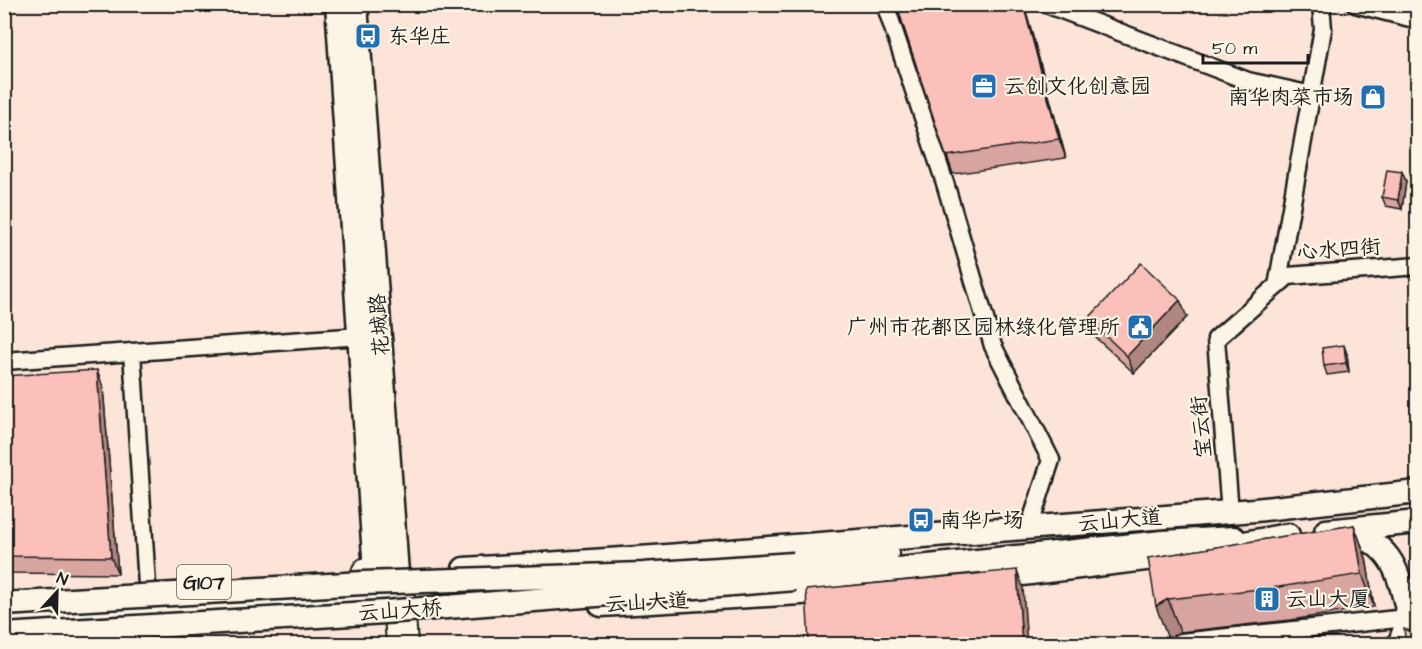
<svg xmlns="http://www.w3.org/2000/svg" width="1422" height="649" viewBox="0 0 1422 649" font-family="'Architects Daughter','LXGW WenKai TC',sans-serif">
  <rect width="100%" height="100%" fill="#fce5d8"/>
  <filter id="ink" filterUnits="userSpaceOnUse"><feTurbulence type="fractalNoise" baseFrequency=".0167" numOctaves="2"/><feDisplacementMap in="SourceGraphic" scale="12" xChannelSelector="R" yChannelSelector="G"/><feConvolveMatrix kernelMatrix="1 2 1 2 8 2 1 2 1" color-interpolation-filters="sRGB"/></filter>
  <g filter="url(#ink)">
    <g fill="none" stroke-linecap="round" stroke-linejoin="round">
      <!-- street casing -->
      <g stroke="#1c1c1c" stroke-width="21">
        <path id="street" d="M885,4l60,179 48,163 58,114 -22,68
          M1046,4l202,77 64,14
          M1355,4l63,16
          M1277,286l46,-257 -2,-25
          M132,352l15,233
          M4,361l357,-25
          M1230,512l-14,-173 72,-63 130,-10
          M1181,642l225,-24
          M1396,644l22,-57"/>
      </g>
      <!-- secondary casing -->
      <g stroke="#1c1c1c" stroke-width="27">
        <path id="secondary" d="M337,4l38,568h14
          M356,4l42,583
          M1350,530c43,18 48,40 58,83
          M1326,531l92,-9
          M1216,548l72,-13
          M794,564l93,-10
          M464,569l190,-12 601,-47 163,-18
          M990,578l188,-23
          M801,579l362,-37 71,-4
          M601,605l234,-14
          M13,624l365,-23 28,9"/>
      </g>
      <!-- highway casing -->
      <g stroke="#1c1c1c" stroke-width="34">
        <path id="highway" d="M367,573l8,-1 23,15 4,57"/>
      </g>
      <!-- street -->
      <use href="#street" stroke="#fcf5e5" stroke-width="16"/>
      <!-- secondary -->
      <use href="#secondary" stroke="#fcf5e5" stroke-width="22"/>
      <!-- highway -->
      <use href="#highway" stroke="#fcf5e5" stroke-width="30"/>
      <!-- secondary-bridge casing -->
      <g stroke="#1c1c1c" stroke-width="27" stroke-linecap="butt">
        <path id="secondary-bridge" d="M4,604l359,-21 280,-9 151,-10
          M4,635l381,-23 410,-33"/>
      </g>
      <!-- secondary-bridge -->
      <use href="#secondary-bridge" stroke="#fcf5e5" stroke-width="22"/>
    </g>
    <!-- wall -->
    <path fill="#d9a5a0" stroke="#1c1c1c" stroke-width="1.5" d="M897,4h127l42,154 -113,16z
      M1402,172l4,9 -4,28 -16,-3 -4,-9z
      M1187,317l-53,56 -40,-37 -6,-17z
      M1347,354l2,18 -22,3 -3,-9z
      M4,376l99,11 15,187 -111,-1 -3,-5z
      M1354,525l12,33 8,49 -83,13 -111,12 -12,7 -20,-81z"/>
    <!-- shaded-wall -->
    <path fill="#b08682" stroke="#1c1c1c" stroke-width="1.5" d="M1023,4l4,11 39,143 -7,-19z
      M1402,172l4,9 -4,28 -4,-9z
      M1180,300l7,17 -53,56 -7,-17z
      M1344,345l3,9 2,18 -3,-9z
      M97,370l6,17 15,187 -7,-17z
      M1354,525l12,33 8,49 -12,-33z
      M1017,570l6,18 4,57h-5z
      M1168,599l12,33 -12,7 -12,-33z"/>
    <!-- building -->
    <path fill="#fcc0ba" stroke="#1c1c1c" stroke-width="1.5" d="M897,4h126l36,135 -113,17 -43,-131z
      M1387,170l15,2 -4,28 -16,-3z
      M1141,263l39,37 -53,56 -39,-37z
      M1344,345l2,18 -22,3 -2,-18z
      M97,370l14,187 -107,-1v-180z
      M1354,525l8,49 -83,13 -111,12 -12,7 -8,-48z
      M1017,570l5,75h-213l-3,-55z
      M1404,629l14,5v11h-12z"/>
  </g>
  <!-- icons -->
  <defs>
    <g id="bus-square" transform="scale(1.35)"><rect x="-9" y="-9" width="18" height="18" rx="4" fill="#1f6fb2" stroke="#fcf5e5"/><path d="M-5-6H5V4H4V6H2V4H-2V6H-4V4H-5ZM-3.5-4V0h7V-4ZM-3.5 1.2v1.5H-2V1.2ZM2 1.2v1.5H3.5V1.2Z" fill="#fff"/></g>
    <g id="office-square" transform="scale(1.35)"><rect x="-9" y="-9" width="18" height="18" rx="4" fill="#1f6fb2" stroke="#fcf5e5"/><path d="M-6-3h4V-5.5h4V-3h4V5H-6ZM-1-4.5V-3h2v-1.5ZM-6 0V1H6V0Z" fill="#fff"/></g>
    <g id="shop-square" transform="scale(1.35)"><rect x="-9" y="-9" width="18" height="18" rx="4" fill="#1f6fb2" stroke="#fcf5e5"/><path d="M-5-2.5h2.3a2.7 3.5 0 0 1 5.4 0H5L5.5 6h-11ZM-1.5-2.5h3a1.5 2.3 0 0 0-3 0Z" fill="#fff"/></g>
    <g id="civic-square" transform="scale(1.35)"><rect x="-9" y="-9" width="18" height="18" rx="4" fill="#1f6fb2" stroke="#fcf5e5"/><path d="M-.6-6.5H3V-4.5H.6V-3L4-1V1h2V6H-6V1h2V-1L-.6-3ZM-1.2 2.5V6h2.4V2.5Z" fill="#fff"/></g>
    <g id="building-square" transform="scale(1.35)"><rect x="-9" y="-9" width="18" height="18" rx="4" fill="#1f6fb2" stroke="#fcf5e5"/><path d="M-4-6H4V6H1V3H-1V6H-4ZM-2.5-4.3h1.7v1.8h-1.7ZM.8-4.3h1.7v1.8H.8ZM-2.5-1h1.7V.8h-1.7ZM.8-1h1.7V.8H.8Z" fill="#fff"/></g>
  </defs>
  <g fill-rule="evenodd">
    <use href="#bus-square" x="368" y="36"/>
    <use href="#office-square" x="984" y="86"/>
    <use href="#shop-square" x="1373" y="97"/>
    <use href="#civic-square" x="1140" y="327"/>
    <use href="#bus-square" x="921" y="520"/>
    <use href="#building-square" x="1267" y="599"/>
  </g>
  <g text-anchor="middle" stroke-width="4.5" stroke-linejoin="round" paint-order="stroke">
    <!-- shield labels -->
    <rect fill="#fcf5e5" stroke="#5f5d58" stroke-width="1.5" x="177" y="565" width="54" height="34" rx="4.5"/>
    <g font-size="20" font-weight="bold" fill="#1c1c1c">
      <text x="204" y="589">G107</text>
    </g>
    <!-- poi labels -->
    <g font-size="21" fill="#1c1c1c" stroke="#fcf5e5" text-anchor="start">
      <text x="388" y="43">东华庄</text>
      <text x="1004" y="93">云创文化创意园</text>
      <text x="1354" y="104" text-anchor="end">南华肉菜市场</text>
      <text x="1120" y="334" text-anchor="end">广州市花都区园林绿化管理所</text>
      <text x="940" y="527">南华广场</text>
      <text x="1286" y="606">云山大厦</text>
    </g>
    <!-- street labels -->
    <g font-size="21" fill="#1c1c1c" stroke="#fcf5e5">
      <text transform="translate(1339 249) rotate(-4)" y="7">心水四街</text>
      <text transform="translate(379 325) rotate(-94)" y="7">花城路</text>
      <text transform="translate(1201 427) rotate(-95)" y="7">宝云街</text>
      <text transform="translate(1120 520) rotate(-5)" y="7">云山大道</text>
      <text transform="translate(647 602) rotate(-3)" y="7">云山大道</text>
      <text transform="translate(400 610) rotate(-4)" y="7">云山大桥</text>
    </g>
  </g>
  <!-- margin -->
  <rect width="1422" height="649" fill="none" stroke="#fcf5e5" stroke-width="24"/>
  <rect x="12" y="12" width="1398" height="625" fill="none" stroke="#1c1c1c" stroke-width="2" filter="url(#ink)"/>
  <!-- north arrow -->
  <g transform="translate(57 592) rotate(22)" stroke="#fcf5e5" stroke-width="4.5" paint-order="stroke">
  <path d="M0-4.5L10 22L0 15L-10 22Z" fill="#1c1c1c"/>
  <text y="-9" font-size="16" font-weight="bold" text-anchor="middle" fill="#1c1c1c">N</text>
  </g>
  <!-- scale -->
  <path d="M1203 54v9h105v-9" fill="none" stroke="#1c1c1c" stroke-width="3"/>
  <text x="1212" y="54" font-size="18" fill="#1c1c1c" stroke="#fcf5e5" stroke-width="4.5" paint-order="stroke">50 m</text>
</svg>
